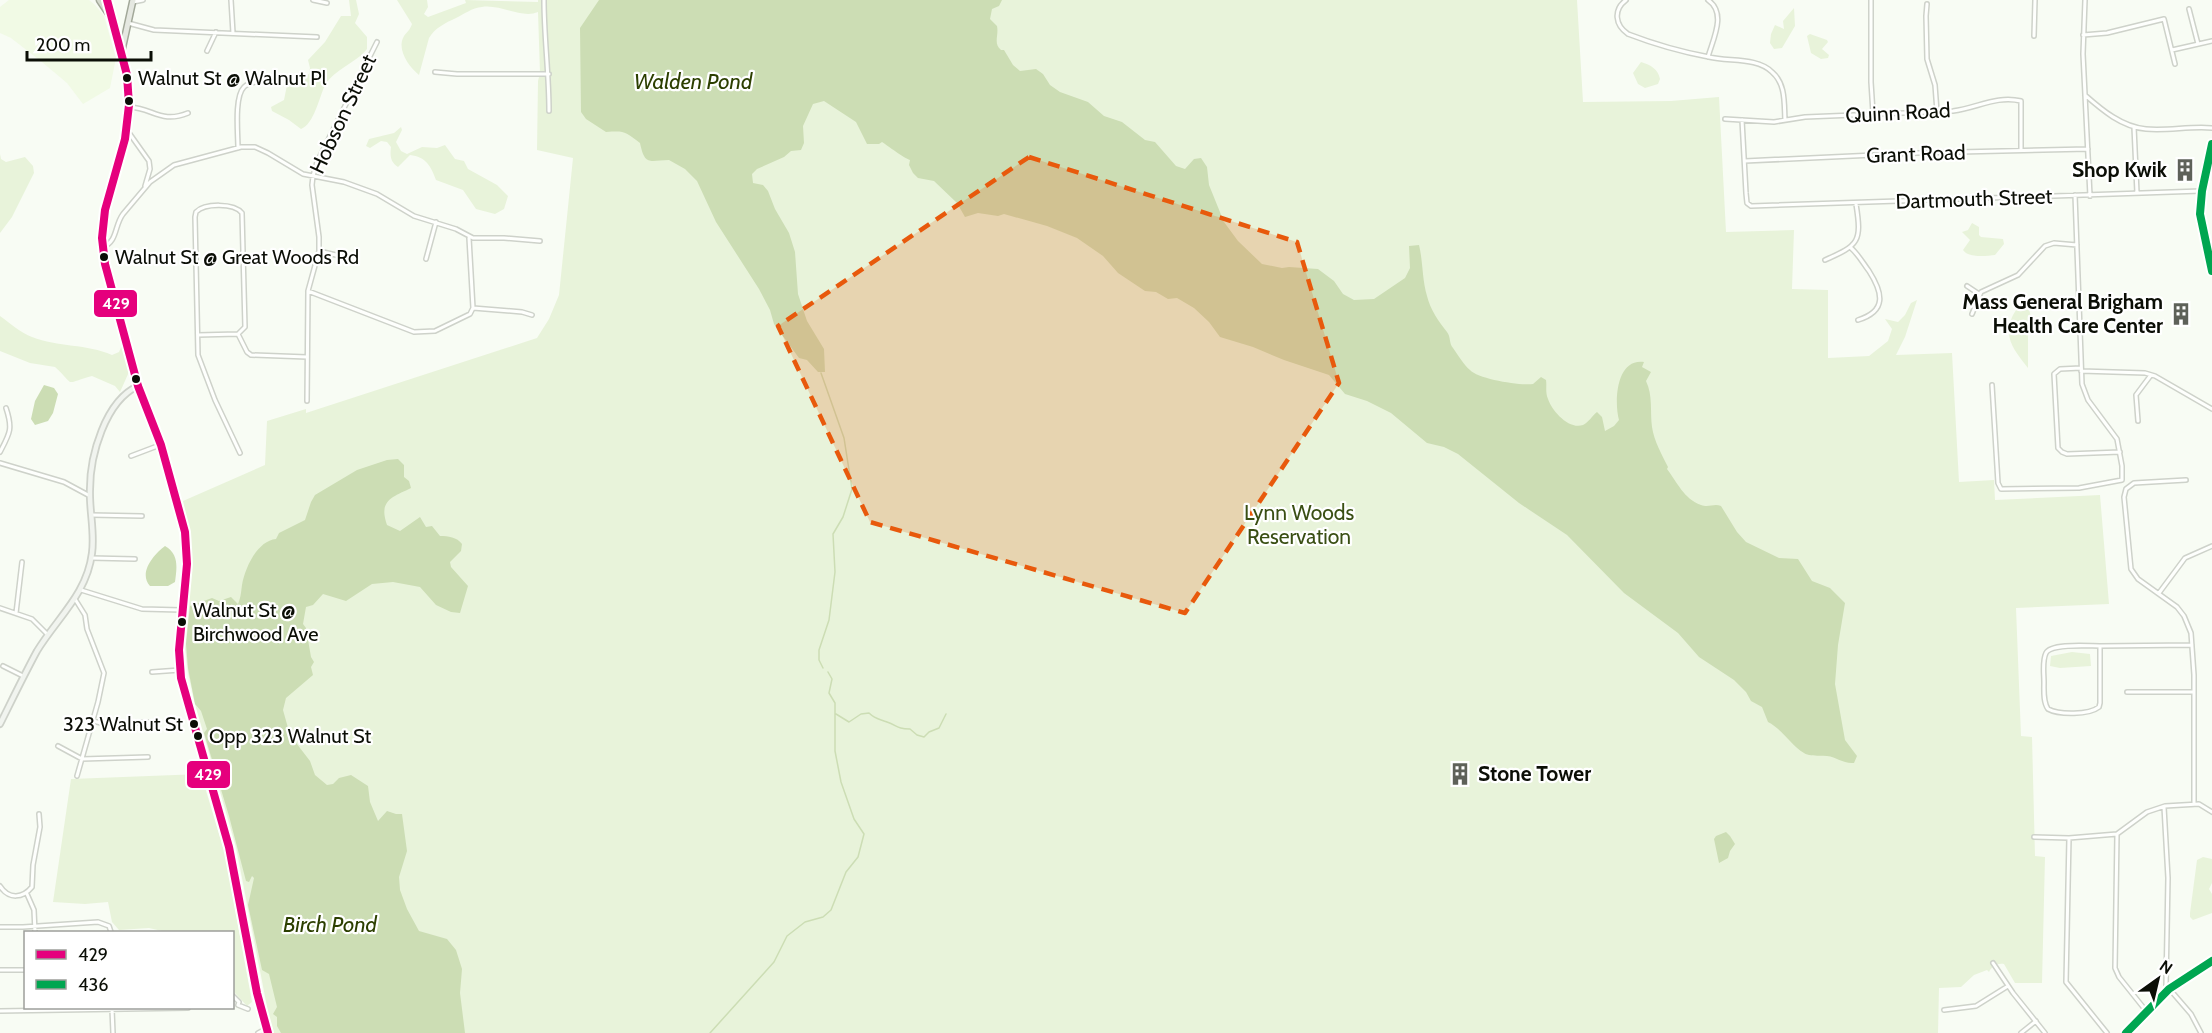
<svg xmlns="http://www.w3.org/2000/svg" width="2212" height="1033" viewBox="0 0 2212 1033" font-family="Cabin,sans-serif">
  <rect width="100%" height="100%" fill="#f8fcf4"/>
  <!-- built -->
  <path fill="#f1fae5" d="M9,0h80l6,5 9,11 12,42 -6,30 -27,16 -16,-21 -25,-21 -31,-24 -11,-5v-26z"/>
  <!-- green -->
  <path fill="#e8f3da" d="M349,0h7l3,14 -4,9 12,14v12c-11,14 -32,20 -42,36 -6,13 -11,39 -24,44l-12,-9 -17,-9 -1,-4 13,-7 4,-20 16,-3 5,-3 1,-6 -2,-8 17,-18 16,-26h10z
    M397,0h30l1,7 -4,7 4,3 38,-14 -1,-3 73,2v-2h1039l6,102 88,-1 48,-4 7,135 68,-2 -2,59 36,1v68l41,-2 19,-15 4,-12 -7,-10 13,3 7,-7 6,-12 6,-3 -12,37 -9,18 56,-2 7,129 35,-2 1,20 105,-5 9,109 -93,4 5,128 11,1 3,119 10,1 -3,126h-27l-11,-19c-7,-1 -12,2 -15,8l-2,-2 -13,5 -13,12 -22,1 -1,45h-1664l-5,-16 -33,-170 -41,-143 -7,-31 -3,-26 7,-82 -3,-36 -6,-28 82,-36 2,-44 39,-12v4l231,-75 12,-19 10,-24 14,-137 -36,-8 1,-69 2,-8 -2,-61c-16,7 -38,-8 -56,-5 -10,1 -18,7 -26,11 -11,5 -21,10 -27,20l-10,37c-10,-8 -23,-26 -15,-39 3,-4 6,-6 8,-12z
    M1794,8l1,18 -13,22 -8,1 -4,-6 1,-9 4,-9 9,4 -1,-8z
    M1810,34l17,6 1,2 -6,7 7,6 -1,3 -7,1 -10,-6 -4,-17z
    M1641,62c10,3 17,7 19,17l-2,5 -13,4 -7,-4 -5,-11z
    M401,127l1,3 -6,12 5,9 6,3 15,-7 15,1 8,-3 10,14 9,2 4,8 29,16 11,11 -4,13 -9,5 -19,-5 -13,-19 -27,-10c-5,-14 -10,-23 -26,-25l-12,12c-8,-5 -8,-12 -7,-20l-4,-5 -6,-1 -11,7 -4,-2 3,-7 25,-6z
    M0,154l1,5 5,3 19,-5 8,9 1,7 -22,44 -12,16z
    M1972,223l7,4v8l2,2 22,2 1,5 -9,11c-9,1 -27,3 -32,-5l7,-10 -8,-8 6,-2z
    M2023,301l4,1 6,22 -5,9v35c-12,-16 -24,-28 -17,-48 2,-7 7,-11 9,-18z
    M0,316c10,7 21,17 32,21 26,10 55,7 80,18l7,-3 3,-7 7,27 -9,20 -5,-6 -23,-10c-30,8 -15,11 -37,-9l-25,-4 -30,-12z
    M2072,652l18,2 1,12 -31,2 -10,-2 1,-10z
    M201,774l24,80 27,148 -5,4 -14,-15 -1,-59h-66l-17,-4 -30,2 -7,-8 -4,-20 -23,2 -32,-2 18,-123z
    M2203,857l9,2v24l-3,6 3,5v19l-19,7 -3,-3v-4l7,-53z"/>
  <!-- water -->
  <path fill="#ccddb4" d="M599,0h403l-3,6 -7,3 -2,10 7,7c2,10 -4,17 4,24h3l9,15 7,6 16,-2 7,5 7,11 10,7 28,10 16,14 18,6 23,18 10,2 21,24 9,3 9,-10 7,-1 6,9 2,18 15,37 14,19 24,23 20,4 7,-1 29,2 16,12 9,13 11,6 20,-1 31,-21 5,-10 -1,-22 10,-1c4,16 3,34 8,51 3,13 12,26 20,36 4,5 2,12 6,16 5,7 11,17 17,22 8,9 51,16 63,14l8,-7 5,3c1,6 -1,12 2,19 4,12 21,31 35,26 6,-3 9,-9 14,-13l5,5 3,14 9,-5 5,-6c-5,-18 -3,-62 25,-58l-2,5 9,5 -5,9c7,14 4,31 6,46 2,14 10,28 16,40l-1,2c10,13 17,30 34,36 8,3 13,-2 20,1l16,26 9,10 33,16 19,1 14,22 18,7 15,15 -7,42 -3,39 10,56 12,16 -3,7c-11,1 -17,-6 -27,-7 -7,-1 -17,1 -23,-3 -13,-8 -22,-24 -36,-31l-6,-15 -11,-6 -5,-9 -12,-12 -35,-23 -21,-24 -54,-40 -57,-58 -48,-32 -61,-49 -14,-7 -17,-4 -36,-30 -24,-12 -22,-7 -16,-19 -45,-15 -31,-13 -33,-10 -11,-15 -15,-14 -17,-10 -9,1 -12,-7 -11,-1 -27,-18 -15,-17 -26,-18 -30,-12 -43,-12 -6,2 -20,-3 -13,4 -8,-14 -23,-22 -16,-3 -5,-5 -4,-8 1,-5c-6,-2 -22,-14 -28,-18l-3,2h-12l-11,-22 -32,-21 -11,3 -10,22 1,17 -3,7 -10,1 -7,6 -27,12 -5,5 1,9 10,2 5,6 7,18 14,24 6,19 3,42 9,27 17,28 1,23h-7l-11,-12 -8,-2 -25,-34 -4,-14 -11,-21 -43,-67 -19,-41 -12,-12 -16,-9c-19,0 -24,7 -29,-17 -16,-12 -15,-12 -34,-11l-20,-13 -5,-7 -1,-84z
    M44,385l10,3 4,6 -5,19 -5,8 -13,4 -4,-6 4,-18z
    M398,459l6,6v12l5,4 2,7c-18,9 -33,12 -24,37l13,6 20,-14 6,10 6,-1 8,10c8,0 17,1 22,8l-1,7 -11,11 1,5 17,19 -8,27 -9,-1 -15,-7 -16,-18 -27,-5 -21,2 -26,17 -23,-7 -10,11 -7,2 -3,17 3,4 5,29 3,5 -3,5 2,8 -27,23 -3,12 7,25 20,26 5,14 12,10 6,-1 6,-6 12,-3 17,11 2,16 8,19 9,-10 9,3h6l5,37 -8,26 1,13 7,19 12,22 28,8 9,11 6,19 -2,24 5,40h-184l-4,-7v-9l-4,-3 4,-7 -8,-33 -7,-4 -14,-65 6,-27 -2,-2 -3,6 -3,-1 -17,-65 -25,-83 3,-4 -6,-18 -6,-7 -7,-36 -2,-24 4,-38 22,-8 7,3 12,-4 7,7c3,-7 3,-12 4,-19 3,-17 15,-44 34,-46l3,-6 26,-13 6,-18 4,-7 42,-25 30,-10z
    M165,546c14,8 12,21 10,36l-7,4h-18c-12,-13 4,-32 15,-40z
    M1726,832l4,4 5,8 -5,7 -2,7 -9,5 -5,-24 2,-3z"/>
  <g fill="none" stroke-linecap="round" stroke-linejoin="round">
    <!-- stream -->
    <path stroke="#ccddb4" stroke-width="1.5" d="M821,373l23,65 8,51 -9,28 -10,17 2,38 -6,48 -10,30v10l4,8
      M836,714l13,8 12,-8 8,-1c6,6 10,6 18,9 11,4 10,7 23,7l7,6 7,2 5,-5 10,-4 7,-14
      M710,1033l64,-71 13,-26 18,-14 18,-5 8,-7 15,-38 12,-15 6,-23 -10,-15 -13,-37 -6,-31v-48l-6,-10 3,-14 -4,-7"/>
    <!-- street casing -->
    <g stroke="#ced2ca" stroke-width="6">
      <path id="street" d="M231,0l2,33
        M313,0l14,3
        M544,0c0,37 5,73 5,111
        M1626,0c-13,10 -11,25 2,34 26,10 54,18 81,23 20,5 48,0 63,15 14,12 12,31 13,48
        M1871,0v82l2,31
        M2085,0l-2,54 7,142
        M133,2l10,-2
        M1927,4l-1,12 1,43 8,26 2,27
        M2189,9l9,35
        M128,23l26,7 163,7
        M2083,35l24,-2 57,-14 11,45
        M2034,36l1,-36
        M2172,50l40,-9
        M207,51l9,-19
        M1708,57c5,-18 19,-44 0,-57
        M435,72l22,2h92
        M2085,95c17,15 37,32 61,34 22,2 44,-3 66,-1
        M129,107c24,1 32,17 59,6
        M1725,119l49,3 31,-5 148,-6c24,-3 44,-16 68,-10v49
        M1742,120l4,73 1,10 4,3 450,-15
        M2134,127l3,66
        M127,130l22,31 1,8 -5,17
        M238,148c0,-14 -4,-51 6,-61 7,-7 22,-6 32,-5
        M1745,161l172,-8 171,-4
        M469,238l4,70
        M103,247c15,-6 11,-21 20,-33l27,-32 24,-17 67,-18h14l13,6 35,21 41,8 33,12 37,22 42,13 17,9h31l36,3
        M1851,248c7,6 12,15 18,23 14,22 18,40 -11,49
        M319,251l21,5
        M426,259l10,-37
        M1825,260c34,-15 37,-18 31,-56
        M1967,286l12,8
        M308,291l106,41 21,-1 35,-17 3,-6
        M473,308l49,4 10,3
        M1972,314l9,-22 37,-17 27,-29 9,-3 23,2
        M238,334l7,-7 -3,-114c-8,-10 -37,-10 -46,-1l-1,5 3,138 17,45 25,53
        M238,334l9,18 4,3 56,2
        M198,335l40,-1
        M2081,368l-21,1 -6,5 4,74 4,4 5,2 53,-2
        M2081,371l64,2 10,3 57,33
        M1992,385l6,98 3,6 78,-1 43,-8v-14l-5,-27 -29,-39 -6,-16 -7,-189
        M307,401l1,-110 11,-40v-14l-7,-52 1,-9 4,-14 60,-120
        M2138,421l-2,-26 15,-20
        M0,452c10,-19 13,-23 6,-44
        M131,456l29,-11
        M0,463l64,19 26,14
        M2186,480l-52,3 -8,6 -2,8 7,72 7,10 39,28 7,9 7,17 3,42v128
        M91,515l51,1
        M91,558l44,1
        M81,590l61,19 39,1
        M2159,593l26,-35 27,-12
        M75,599l10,16 2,14 17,44 -6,29 -21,74
        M0,608l32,11 16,16
        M16,613l6,-51
        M2100,646c-12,0 -49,-3 -54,7 -4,8 -2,21 -2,29 0,9 -1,20 4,27 11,6 41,6 51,-2l1,-4v-57l92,-1
        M3,666l20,10
        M152,672l28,-2
        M2127,692h67
        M93,721l12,3 45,-2
        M58,746l24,13 66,-2
        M2164,807l4,71 -2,107 25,29 10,19
        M2117,834l-2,134 4,9 28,35
        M2034,837l35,1 48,-4 30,-22 18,-6 34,-2 13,8
        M2069,838l-3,144 41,51
        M0,886c9,14 23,12 32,1l1,-22 7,-38 -1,-13
        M27,894l7,16 1,22
        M0,927h23l75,-5 11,4 2,6
        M1993,963l20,30 32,40
        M0,970h26
        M232,995l7,7 -1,3 10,4
        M112,1009l1,24
        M1944,1010l32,-4 32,-20
        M0,1011l188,-3
        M258,1033l9,-5
        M2021,1033l15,-12"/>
    </g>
    <!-- secondary casing -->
    <g stroke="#ced2ca" stroke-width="8">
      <path id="secondary" d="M0,724c12,-24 24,-49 37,-73 20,-33 50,-57 55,-98 3,-21 -3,-43 -2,-64 0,-33 15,-88 48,-103"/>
    </g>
    <!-- primary casing -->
    <g stroke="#a2a899" stroke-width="8">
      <path id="primary" d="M107,0l20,75 2,30 -4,34 -20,71 -3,28 3,26 33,122 23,59 24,87 2,32 -8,86 2,28 48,169 28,146 11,40
        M122,50l11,-50
        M2212,144l-10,47 -2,23 12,57
        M2126,1033l43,-44 43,-28"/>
    </g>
    <!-- highway casing -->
    <g stroke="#a2a899" stroke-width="9">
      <path id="highway" d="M100,0l12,18"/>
    </g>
    <!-- street -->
    <use href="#street" stroke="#fefffd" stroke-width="3"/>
    <!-- secondary -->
    <use href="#secondary" stroke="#f1f4ef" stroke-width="4.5"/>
    <!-- primary -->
    <use href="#primary" stroke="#e5e8e1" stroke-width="5"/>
    <!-- highway -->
    <use href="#highway" stroke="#d5dace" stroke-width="6"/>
    <!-- bus-1 casing -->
    <g stroke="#fff" stroke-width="12">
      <path id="bus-1" d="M107,0l20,75 2,30 -4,34 -20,71 -3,28 3,26 33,122 23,59 24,87 2,32 -8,86 2,28 48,169 28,146 11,40"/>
    </g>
    <!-- bus-2 casing -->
    <g stroke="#fff" stroke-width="12">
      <path id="bus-2" d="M2212,144l-10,47 -2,23 12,57
        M2126,1033l43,-44 43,-28"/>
    </g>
    <!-- bus-1 -->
    <use href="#bus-1" stroke="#e5007d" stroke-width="8"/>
    <!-- bus-2 -->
    <use href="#bus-2" stroke="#00a651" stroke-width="8"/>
  </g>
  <!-- marked area -->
  <path fill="#e8590c" fill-opacity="0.2" stroke="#e8590c" stroke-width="4.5" stroke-dasharray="12 8" stroke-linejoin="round" d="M1029,157l268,85 42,141 -154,230 -315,-91 -92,-196z"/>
  <!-- icons -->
  <defs>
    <g id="building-bare" transform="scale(1.8)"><path d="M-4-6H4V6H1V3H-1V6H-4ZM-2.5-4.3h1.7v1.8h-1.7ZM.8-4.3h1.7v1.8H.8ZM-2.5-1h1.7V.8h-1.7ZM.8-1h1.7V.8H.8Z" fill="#5e6159" stroke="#fff" stroke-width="2.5" paint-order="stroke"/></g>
  </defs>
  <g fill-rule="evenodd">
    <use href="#building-bare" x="2185" y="170"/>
    <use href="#building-bare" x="2181" y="314"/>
    <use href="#building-bare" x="1460" y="774"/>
  </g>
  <!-- markers -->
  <g fill="#0b0e06" stroke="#fff" stroke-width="2">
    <circle cx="127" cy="78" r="5"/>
    <circle cx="129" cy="101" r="5"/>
    <circle cx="104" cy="257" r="5"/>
    <circle cx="136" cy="379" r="5"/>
    <circle cx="182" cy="622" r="5"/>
    <circle cx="194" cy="724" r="5"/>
    <circle cx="198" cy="736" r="5"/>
  </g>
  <g text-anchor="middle" stroke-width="4.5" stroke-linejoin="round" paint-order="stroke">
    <!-- bus labels -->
    <g font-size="20" fill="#0b0e06" stroke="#fff" text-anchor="start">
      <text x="138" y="85">Walnut St @ Walnut Pl</text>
      <text x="115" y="264">Walnut St @ Great Woods Rd</text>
      <text x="193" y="617">Walnut St @<tspan x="193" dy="24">Birchwood Ave</tspan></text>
      <text x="183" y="731" text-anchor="end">323 Walnut St</text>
      <text x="209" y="743">Opp 323 Walnut St</text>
    </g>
    <!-- street labels -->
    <g font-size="21" fill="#0b0e06" stroke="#fff">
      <text transform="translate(1898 113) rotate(-3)" y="7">Quinn Road</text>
      <text transform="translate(343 114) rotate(-65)" y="7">Hobson Street</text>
      <text transform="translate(1916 154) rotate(-2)" y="7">Grant Road</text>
      <text transform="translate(1974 199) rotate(-2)" y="7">Dartmouth Street</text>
    </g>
    <!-- poi labels -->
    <g font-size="21" font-weight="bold" fill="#0b0e06" stroke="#fff" text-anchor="end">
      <text x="2167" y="177">Shop Kwik</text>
      <text x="2163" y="309">Mass General Brigham<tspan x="2163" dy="24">Health Care Center</tspan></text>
      <text x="1478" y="781" text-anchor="start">Stone Tower</text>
    </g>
    <!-- park labels -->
    <g font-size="21" fill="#3a4f14" stroke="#fff">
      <text x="1299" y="520">Lynn Woods<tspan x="1299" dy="24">Reservation</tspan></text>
    </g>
    <!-- water labels -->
    <g font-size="22" font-style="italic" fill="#2c3f00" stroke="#fff">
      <text x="693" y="89">Walden Pond</text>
      <text x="330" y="932">Birch Pond</text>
    </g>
  </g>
  <g stroke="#fff" stroke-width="2">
    <rect x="93" y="289" width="45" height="29" rx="6" fill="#e5007d"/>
    <rect x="186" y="760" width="45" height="29" rx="6" fill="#e5007d"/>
  </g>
  <g font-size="16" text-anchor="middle" font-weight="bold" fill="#fff">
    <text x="116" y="309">429</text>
    <text x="208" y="780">429</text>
  </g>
  <!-- legend -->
  <rect x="24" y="931" width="210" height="78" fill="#ffffff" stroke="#9d9f9b" stroke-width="1.5"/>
  <rect x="36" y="950" width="30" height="9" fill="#e5007d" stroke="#9d9f9b" stroke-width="1.5"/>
  <text x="78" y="961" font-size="18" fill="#0b0e06">429</text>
  <rect x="36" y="980" width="30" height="9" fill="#00a651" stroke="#9d9f9b" stroke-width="1.5"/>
  <text x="78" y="991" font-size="18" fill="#0b0e06">436</text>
  <!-- north arrow -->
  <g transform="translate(2158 979) rotate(34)" stroke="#ffffff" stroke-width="4.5" paint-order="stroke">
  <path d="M0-4.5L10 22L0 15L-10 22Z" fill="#0b0e06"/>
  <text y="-9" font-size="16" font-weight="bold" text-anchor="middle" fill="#0b0e06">N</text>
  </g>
  <!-- scale -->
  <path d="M27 51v9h124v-9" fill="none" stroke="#0b0e06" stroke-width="3"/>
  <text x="36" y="51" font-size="18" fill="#0b0e06" stroke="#ffffff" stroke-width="4.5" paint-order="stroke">200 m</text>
</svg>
